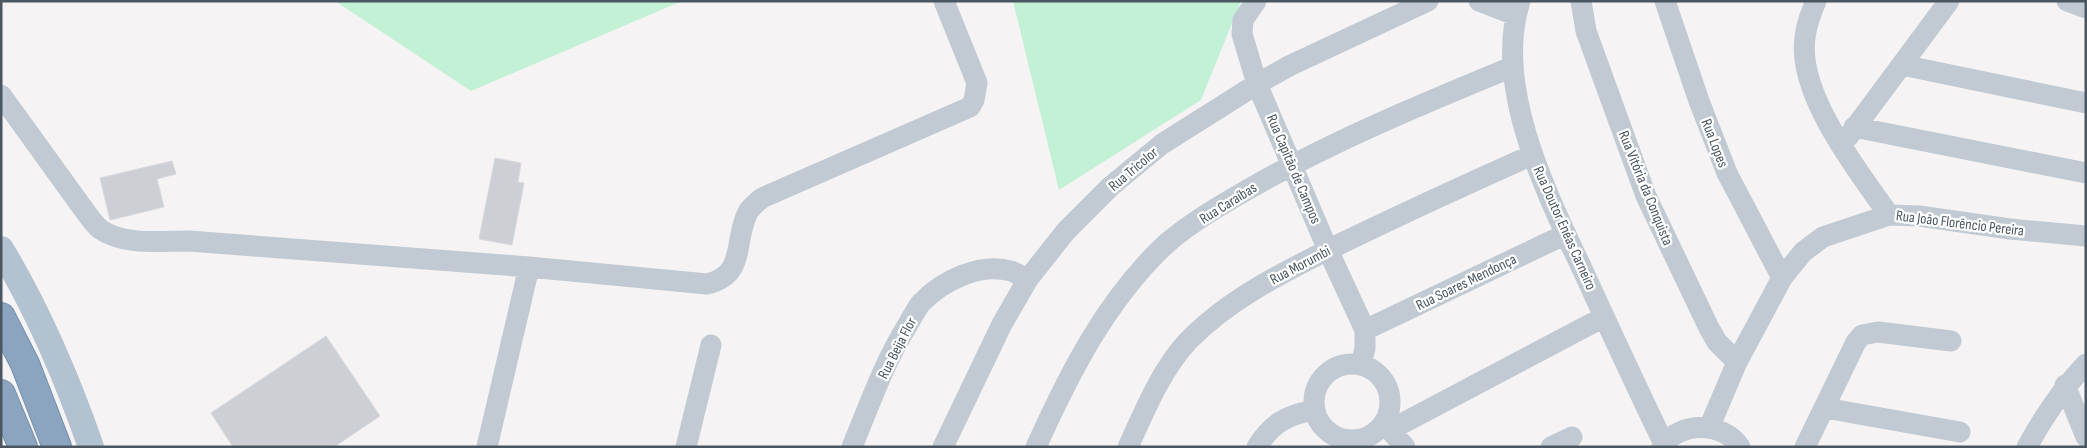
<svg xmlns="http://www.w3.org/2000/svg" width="2087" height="448" viewBox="0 0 2087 448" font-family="'Sofia Sans Condensed',sans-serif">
  <rect width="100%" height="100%" fill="#f5f3f3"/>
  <!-- green -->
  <path fill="#c3f1d5" d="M335,1h347l-211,90z
    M1013,1h228l-40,99 -142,90z"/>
  <!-- building -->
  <path fill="#cdcfd5" stroke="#d7d9de" d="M495,158l26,5 -3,19 6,1 -12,62 -33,-6z
    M172,161l4,13 -19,5 7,28 -54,13 -10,-42z
    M326,336l54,80 -46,31h-101l-22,-34z"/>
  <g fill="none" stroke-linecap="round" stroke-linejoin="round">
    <!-- highway casing -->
    <g stroke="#7690ad" stroke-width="30">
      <path id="highway" d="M1,317l24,47 32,83
        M1,394l22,53"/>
    </g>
    <!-- minor -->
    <path stroke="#c1cad2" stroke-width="21" d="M1256,1l-13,19 -1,14 15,50 71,166 37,80v18l-4,17
      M1479,1l36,14
      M1520,1c-28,87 29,197 65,274 26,57 52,113 79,169
      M1581,1l5,30 60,165 63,132 8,14 20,20
      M1665,1l34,100 28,72 55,105
      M1816,1c-5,12 -10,24 -11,37 -8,56 53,133 84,177
      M2067,1l19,7
      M1902,65l184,38
      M1,95l86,119c4,5 8,11 13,15 24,17 61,12 89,12l340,26 178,17c40,-9 26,-43 41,-72 3,-5 9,-10 14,-14l208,-91 4,-7 3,-17 -33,-82
      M1854,127l232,46
      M1848,137l101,-136
      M1365,330l201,-96
      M1314 402a38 38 0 1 1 76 0a38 38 0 1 1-76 0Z
      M2065,385l21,52
      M1825,408l135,24
      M1382,426l8,4 15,17
      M1709,428l28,-66 45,-84 21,-26 20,-15 66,-22 30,1 91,13 76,7
      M1390,430l214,-113
      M487,447l42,-180
      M686,447l25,-102
      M852,447c17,-41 32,-84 55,-121 5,-8 9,-17 14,-23 21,-22 59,-41 90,-32 6,2 12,6 17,8
      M943,447l59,-123 26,-45 38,-48 45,-45 51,-42 95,-60 32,-18 139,-65
      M1036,447c33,-73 70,-147 130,-203 25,-22 60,-42 88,-58 83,-47 171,-83 258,-119
      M1128,447c16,-35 33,-77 60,-106 43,-44 100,-71 156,-99 62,-30 125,-59 188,-87
      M1257,447c15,-24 30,-32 57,-37
      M1551,447l21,-10
      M1662,447c17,-26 61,-26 78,0
      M1805,447l51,-105 6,-7 16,-3 73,9
      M2027,447c17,-31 35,-58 59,-83"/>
    <!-- major -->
    <path stroke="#b3c2d1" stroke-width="26" d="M1,249c38,63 66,129 90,198"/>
    <!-- highway -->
    <use href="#highway" stroke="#8ba5c1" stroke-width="28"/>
  </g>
  <g text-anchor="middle" stroke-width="4.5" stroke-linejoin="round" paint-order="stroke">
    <!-- street labels -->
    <g font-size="15" fill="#4a5661" stroke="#fff">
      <text transform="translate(1715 143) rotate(69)" y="5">Rua Lopes</text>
      <text transform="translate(1133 169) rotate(-40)" y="5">Rua Tricolor</text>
      <text transform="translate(1294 169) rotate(67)" y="5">Rua Capitão de Campos</text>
      <text transform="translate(1646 188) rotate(68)" y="5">Rua Vitória da Conquista</text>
      <text transform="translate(1228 203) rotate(-32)" y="5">Rua Caraíbas</text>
      <text transform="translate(1960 223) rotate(7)" y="5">Rua João Florêncio Pereira</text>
      <text transform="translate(1565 228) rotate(66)" y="5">Rua Doutor Enéas Carneiro</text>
      <text transform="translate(1300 265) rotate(-28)" y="5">Rua Morumbi</text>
      <text transform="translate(1466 282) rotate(-26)" y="5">Rua Soares Mendonça</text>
      <text transform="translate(897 348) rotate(-63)" y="5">Rua Beija Flor</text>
    </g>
  </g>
  <!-- border -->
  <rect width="2087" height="448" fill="none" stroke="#4a5661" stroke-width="5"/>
</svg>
